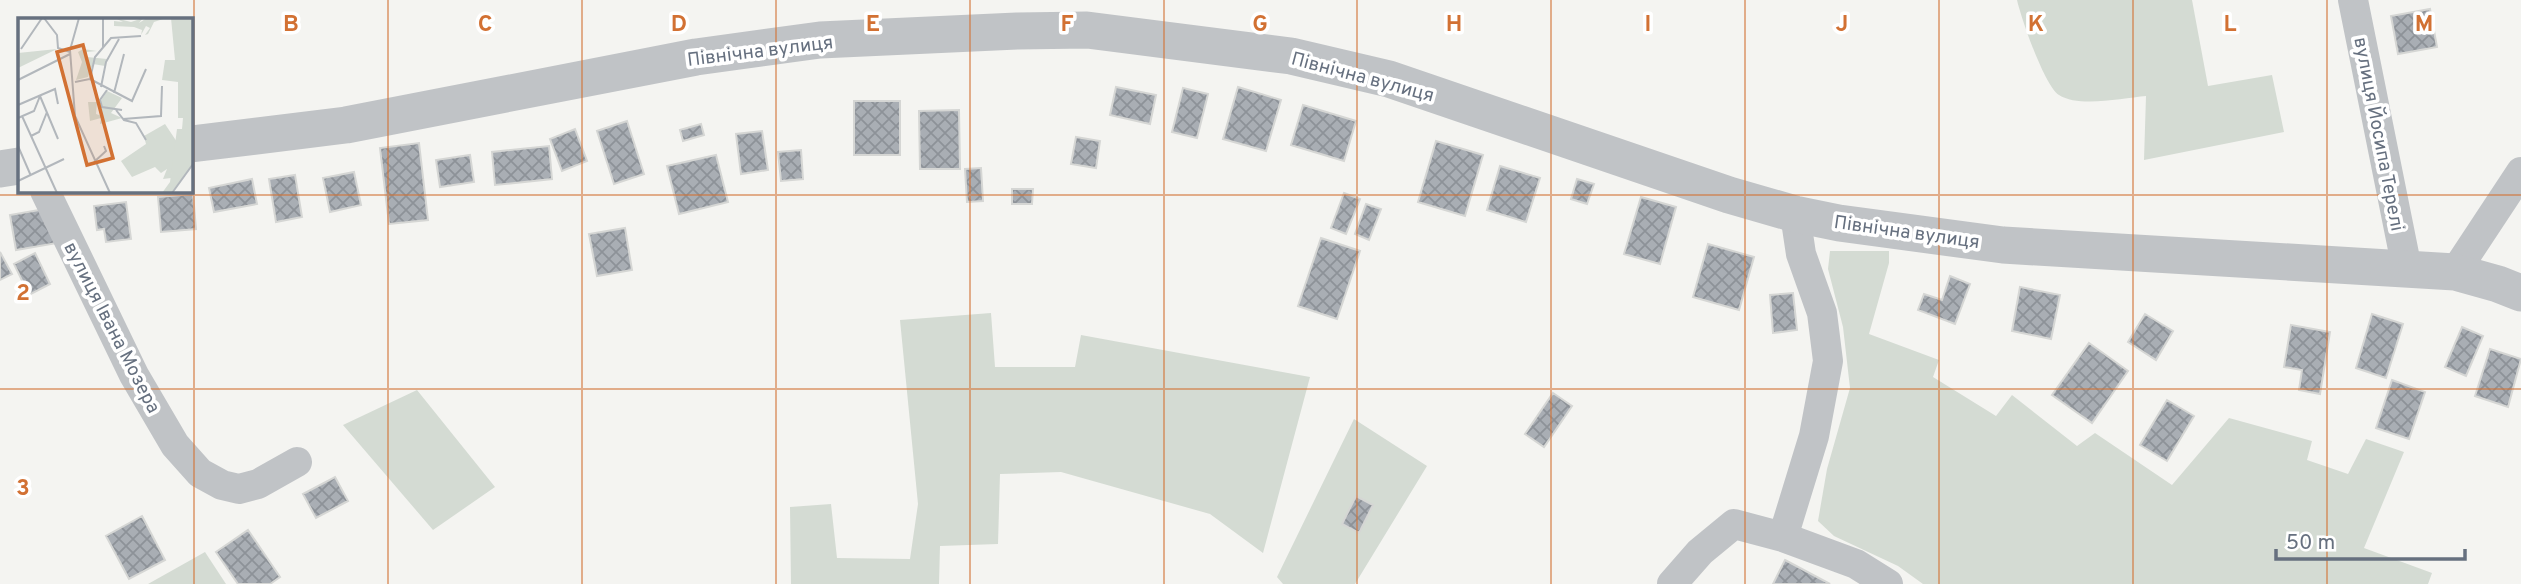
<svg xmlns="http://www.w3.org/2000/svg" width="2521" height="584" viewBox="0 0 2521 584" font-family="Overpass,sans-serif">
  <defs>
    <pattern id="building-cross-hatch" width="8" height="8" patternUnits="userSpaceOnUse" patternTransform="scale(1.75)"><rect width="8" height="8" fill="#a9aeb4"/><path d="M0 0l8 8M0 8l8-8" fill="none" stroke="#8d9298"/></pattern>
  </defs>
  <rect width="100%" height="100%" fill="#f4f4f1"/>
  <!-- green -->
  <path fill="#d4dbd3" d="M2017,0h175l16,86 64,-11 12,57 -140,28 2,-64c-23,2 -67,12 -87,-1 -14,-8 -38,-77 -42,-95z
    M1830,251h59v12l-20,71 70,26 -6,17 63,39 16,-21 65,51 18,-13 77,52 57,-67 83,23 -5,19 41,14 18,-35 38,13 -40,96 68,25 -4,11h-505l-25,-18 -64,-30 -16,-15 9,-52 23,-81 -7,-61 -15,-58z
    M991,313l4,54h80l6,-32 229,42 -47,176 -53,-39 -149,-42 -61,2 -2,70 -58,2 -1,38h-148l-1,-77 41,-3 6,54 73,1 8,-55 -18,-184z
    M417,390l78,97 -62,43 -90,-105z
    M1354,419l73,47 -72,118h-72l-6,-7z
    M205,552l21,32h-78z"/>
  <!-- building -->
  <path fill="url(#building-cross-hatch)" stroke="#d5d6d4" stroke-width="2" d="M2430,9l7,38 -39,7 -7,-38z
    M1116,87l40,8 -6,29 -40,-9z
    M1238,87l43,13 -15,51 -43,-12z
    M1183,88l25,6 -11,44 -25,-6z
    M854,101h46v54h-46z
    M1303,105l53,16 -12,40 -53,-16z
    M959,110l1,59h-40l-1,-58z
    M627,121l17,53 -30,10 -17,-53z
    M701,124l3,11 -21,6 -3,-11z
    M575,129l12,32 -25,10 -12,-32z
    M762,131l6,39 -27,4 -5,-40z
    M1076,137l24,4 -4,27 -25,-4z
    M1436,141l47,14 -18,61 -47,-14z
    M419,143l9,77 -39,4 -9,-76z
    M549,146l3,33 -57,6 -3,-33z
    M801,150l2,29 -22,2 -3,-29z
    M470,155l4,27 -34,5 -4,-27z
    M716,155l12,47 -49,12 -12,-48z
    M1500,166l40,12 -14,44 -39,-12z
    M981,168l2,33 -16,1 -2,-33z
    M354,172l7,33 -31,7 -7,-34z
    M295,175l7,42 -26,5 -7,-43z
    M252,179l5,25 -43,8 -5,-24z
    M1577,179l17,5 -7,20 -16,-5z
    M1012,189h21l-1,15h-20z
    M1344,193l16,6 -14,35 -15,-6z
    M193,194l3,35 -35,3 -3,-35z
    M1641,197l35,10 -16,57 -36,-10z
    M126,202l5,37 -25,3 -2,-13 -7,1 -3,-24z
    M1366,204l15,5 -12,31 -14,-6z
    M51,208l6,35 -41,7 -6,-35z
    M625,228l7,42 -35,6 -8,-42z
    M1321,238l39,13 -23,68 -39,-13z
    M1708,244l46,13 -15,53 -46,-13z
    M0,252l12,22 -12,6z
    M35,253l15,31 -21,11 -15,-31z
    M1950,276l20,8 -15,40 -37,-14 6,-16 18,6z
    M2020,287l40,8 -9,44 -39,-8z
    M1793,293l4,37 -24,3 -3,-38z
    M2145,314l28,17 -17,29 -28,-18z
    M2372,314l31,10 -17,54 -30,-10z
    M2291,325l39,7 -10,62 -21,-4 3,-20 -18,-3z
    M2462,327l21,9 -17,40 -21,-9z
    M2089,343l39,28 -36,52 -40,-28z
    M2490,349l31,10 -13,48 -33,-11z
    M2392,380l33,12 -16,47 -33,-11z
    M1553,393l19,13 -28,41 -19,-13z
    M2167,400l27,16 -27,45 -27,-16z
    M335,477l13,24 -32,17 -13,-24z
    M1356,496l17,9 -14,28 -17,-9z
    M142,516l23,44 -36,19 -23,-43z
    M248,530l32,47 -10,7h-32l-22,-32z
    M1785,560l45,24h-57z"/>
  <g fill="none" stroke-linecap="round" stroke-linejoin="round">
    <!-- minor -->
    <path stroke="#c0c3c6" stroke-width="30" d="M2353,0l54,269
      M45,191l89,184 41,70 25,28 22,12 17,4 19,-5 39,-22
      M1795,214l6,40 21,59 6,48 -14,75 -31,101 73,27 32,20
      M2455,272l66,-100
      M1672,584l28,-32 34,-28 49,13"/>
    <!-- tertiary -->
    <path stroke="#c0c3c6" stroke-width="37" d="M191,144l155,-19 350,-68 124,-17 197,-9 70,-1 204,26 98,23 340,116 66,19 44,9 164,22 452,27 43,12 23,9
      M0,169l19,-3"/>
  </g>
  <!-- grid -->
  <path fill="none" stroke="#d27133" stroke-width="2" stroke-opacity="0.55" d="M194,0v584M388,0v584M582,0v584M776,0v584M970,0v584M1164,0v584M1357,0v584M1551,0v584M1745,0v584M1939,0v584M2133,0v584M2327,0v584M0,195h2521M0,389h2521"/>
  <g text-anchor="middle" stroke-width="7" stroke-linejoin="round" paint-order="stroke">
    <!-- street labels -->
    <g font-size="19" fill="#66707f" stroke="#fff">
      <text transform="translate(760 50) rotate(-7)" y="7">Північна вулиця</text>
      <text transform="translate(1363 76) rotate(15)" y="7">Північна вулиця</text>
      <text transform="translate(2380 134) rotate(79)" y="7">вулиця Йосипа Терелі</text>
      <text transform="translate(1907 231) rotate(8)" y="7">Північна вулиця</text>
      <text transform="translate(113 327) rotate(63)" y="7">вулиця Івана Мозера</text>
    </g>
  </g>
  <!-- overview -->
  <g transform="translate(18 18)">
    <rect width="175" height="175" fill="#f4f4f1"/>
    <path d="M147,106l12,18 -6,36 -8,1 4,-10 -6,4 -6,-6 -23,10 -11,-16 25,-17 -2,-8z" fill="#d4dbd3"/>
    <path d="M153,0h22v146l-22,29h-9l8,-11 7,-53h5l1,-11h-5v-36l-16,-2 3,-20h10z" fill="#d4dbd3"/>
    <path d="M97,0l16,4 12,-4 -4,5 8,-5 16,1 -9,3 -6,12 -3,1 5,-7 -4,-2 -5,9 1,-5 -8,-3 -20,-1v-5l9,1zM39,31l-39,19v-15zM65,31l14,2 -10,1v5l20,2 -2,7 -12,-2 -5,13 -12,3 6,-18 -4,-10zM89,73l15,7 -11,15 11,5 -22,6 1,-6 -11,3 -2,-19h9l-1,12 6,2 -2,-14z" fill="#d4dbd3"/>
    <path fill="none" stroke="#b2b7bc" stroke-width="2" d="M26,0l13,17 1,13 12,4M61,0l-9,32 5,66 35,77M85,0v29M3,31l21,-31M72,61l42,22 14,-32M0,62l52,-26M57,64l15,-3 5,-22 16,-19 30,-2M83,69l5,-25 13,-23M89,72l-7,10 2,7 20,3M96,75l10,-39M22,78l18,43M0,87l37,-16 3,15M98,92l8,10 12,3 10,17M4,98l35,77M0,100l16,-7 6,-15M105,101l38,-3 1,-30M13,118l8,-4 8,-20M0,128l13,30M76,144l12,-11 -2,-5M0,163l46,-22M154,175l21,-29"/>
    <path fill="#d27133" fill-opacity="0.15" stroke="#d27133" stroke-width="3.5" d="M65,27l30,113 -26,7 -30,-113z"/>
    <rect width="175" height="175" fill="none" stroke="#66707f" stroke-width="3.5"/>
  </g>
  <g font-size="23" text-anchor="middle" font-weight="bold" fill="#d27133" stroke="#fff" stroke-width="7" stroke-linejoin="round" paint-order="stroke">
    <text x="291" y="31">B</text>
    <text x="485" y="31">C</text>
    <text x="679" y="31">D</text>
    <text x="873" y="31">E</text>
    <text x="1067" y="31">F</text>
    <text x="1260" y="31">G</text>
    <text x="1454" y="31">H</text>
    <text x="1648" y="31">I</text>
    <text x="1842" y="31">J</text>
    <text x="2036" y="31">K</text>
    <text x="2230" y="31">L</text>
    <text x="2424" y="31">M</text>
    <text x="23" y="300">2</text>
    <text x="23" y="495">3</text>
  </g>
  <!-- scale -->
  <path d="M2276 549v10h189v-10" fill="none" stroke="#66707f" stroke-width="3.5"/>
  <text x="2286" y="549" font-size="21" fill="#66707f" stroke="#ffffff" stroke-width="5" paint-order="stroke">50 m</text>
</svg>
